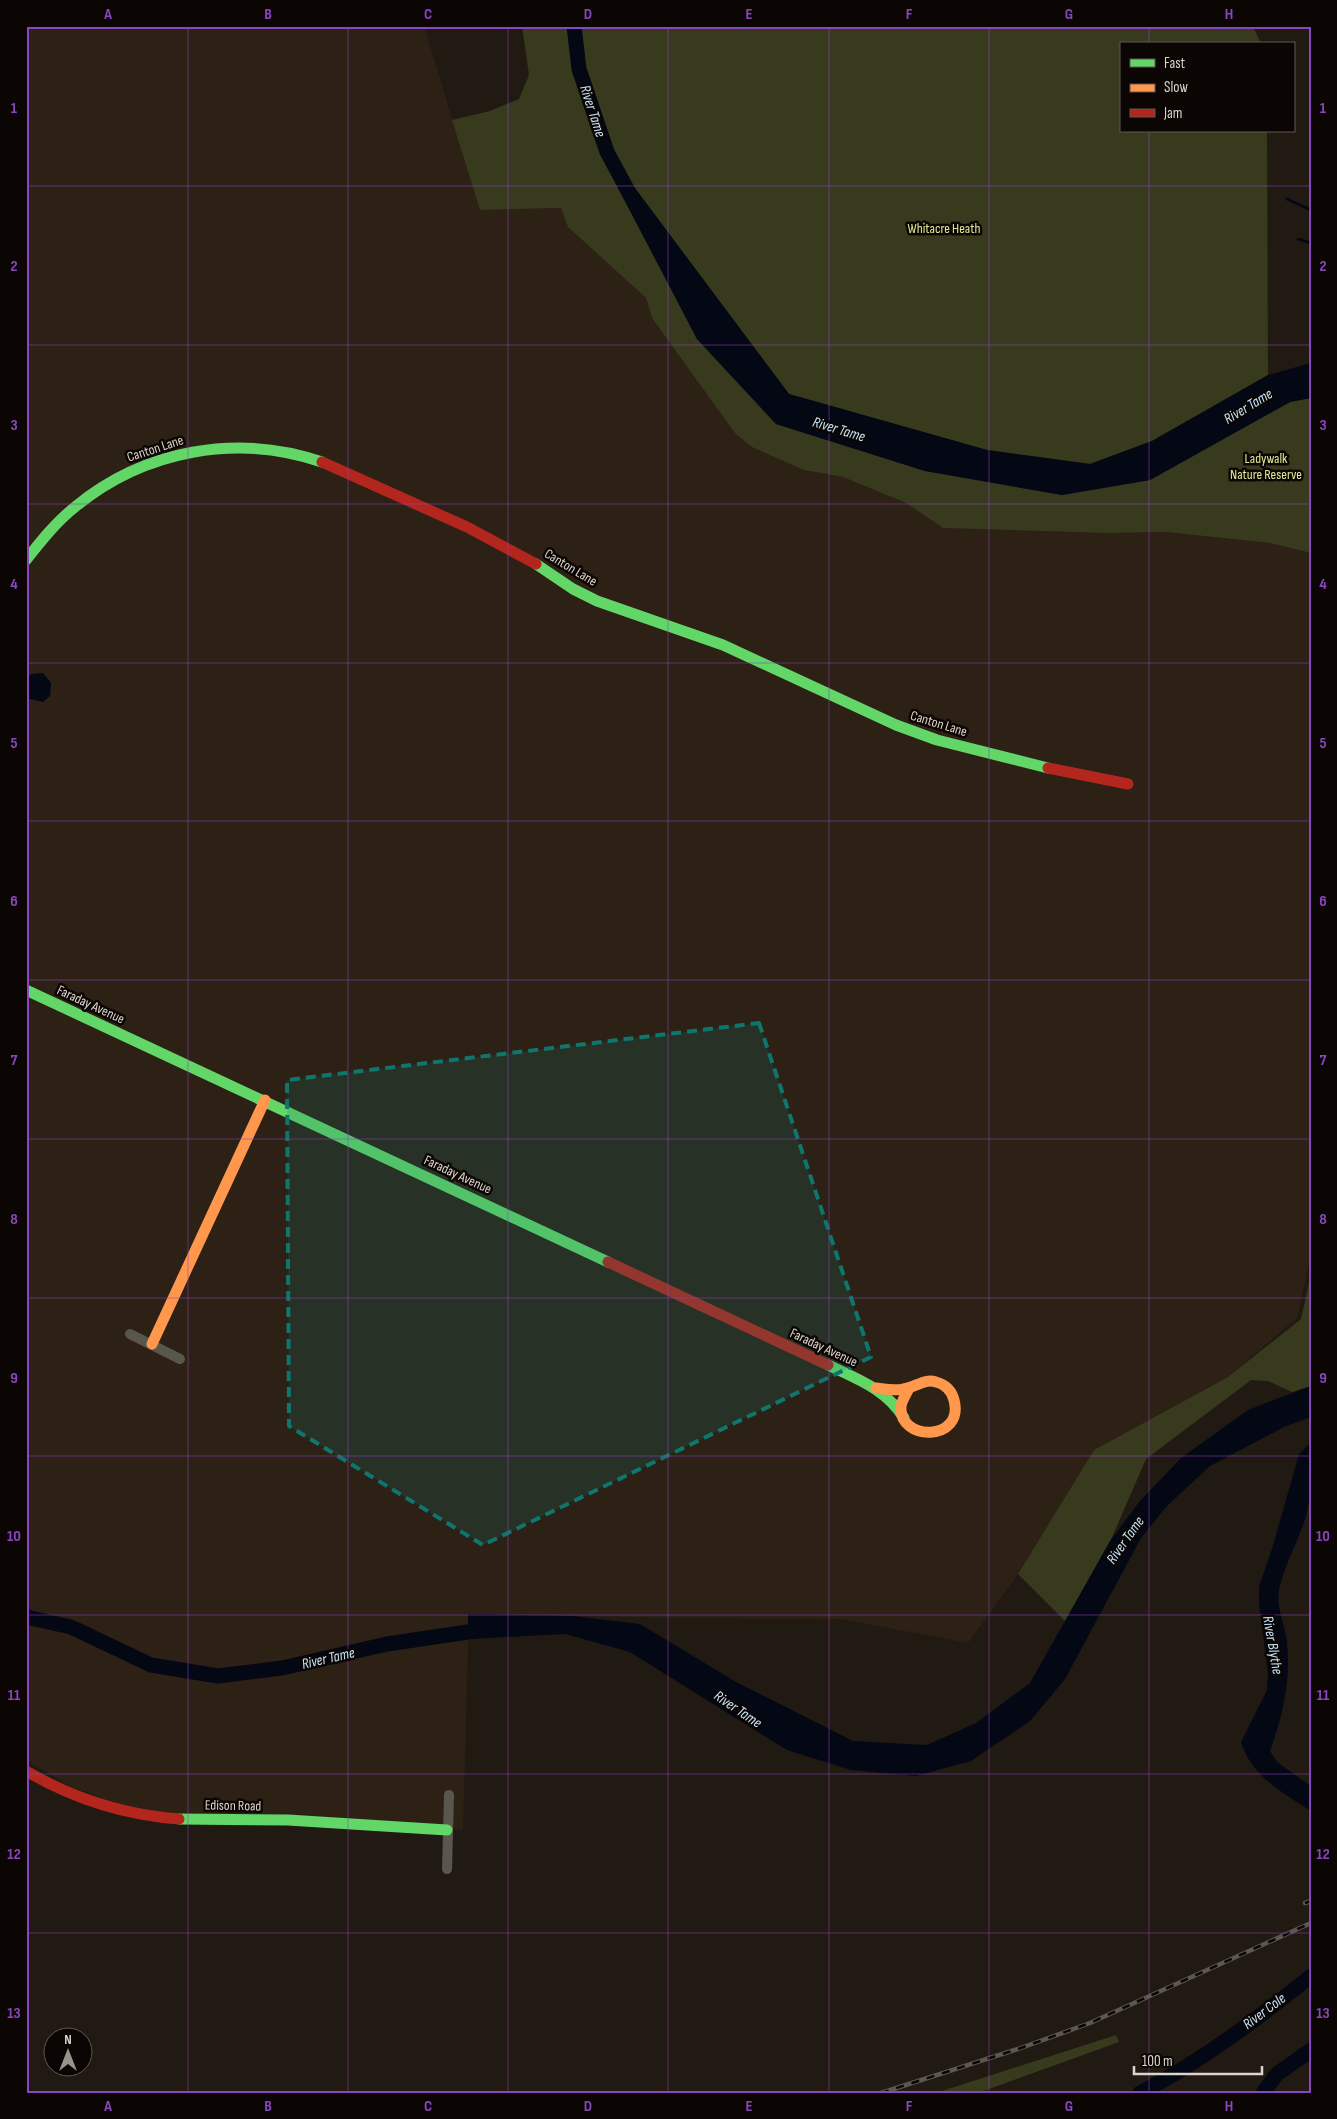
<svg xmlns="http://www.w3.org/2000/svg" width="1337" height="2119" viewBox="0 0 1337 2119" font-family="'Sofia Sans Condensed',sans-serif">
  <rect width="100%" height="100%" fill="#211a13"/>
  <!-- industrial -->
  <path fill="#2d2015" d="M26,26h398l56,184 81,-2 7,19 78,71 6,20 151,152 40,7 63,26 37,25 165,5 58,-1 104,11 41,10v701l-14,64 -69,59 -134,73 -76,124 -50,69 -127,-24 -155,-1 -217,-4 -6,216 -308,-18 -39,-8 -47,-18 -43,-26z"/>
  <!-- green -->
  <path fill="#383a1d" d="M522,26h52l3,34 14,46 -16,-80h678l8,18h-140v87h146l1,244 -116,66 -62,23 -103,-14 -198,-56 -178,-237 9,22 -5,3 82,157 79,85 149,47 137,24 88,-15 140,-78 21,-4v155l-41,-10 -104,-11 -58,1 -165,-5 -37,-25 -63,-26 -39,-7 -52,-23 -17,-14 -83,-115 -6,-20 -78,-71 -7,-19 -81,2 -28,-90 38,-9 29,-12 10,-24z
    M1311,1274v112l-19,6 -24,-11 -17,-1 -105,79 -36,83 -44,80 -48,-48 76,-124 134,-73 73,-58z
    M1116,2035l3,7 -141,51h-42z"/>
  <!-- water -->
  <path fill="#030814" d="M615,182l17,2 157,210 198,56 103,14 62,-23 116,-66 43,-12v35l-21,4 -140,78 -88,15 -137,-24 -149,-47 -79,-85z
    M43,673l8,10 -1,13 -7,6 -17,-4v-20l6,-4z
    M1311,1386v31l-27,10 -74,39 -44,41 -25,31 -76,141 -35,42 -59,40 -55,15 -65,-6 -64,-20 -157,-98 -65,-18 -97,5v-25l105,2 67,8 96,58 117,59 74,4 49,-22 54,-40 80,-142 30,-40 41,-43 67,-48z
    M1311,1442c0,28 2,56 -8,83 -8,22 -19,42 -24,65 -3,18 6,35 8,52 4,38 -4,73 -17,109l7,11 34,24v25c-29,-19 -59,-34 -70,-69l26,-52 1,-17 -9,-70v-17l13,-37 27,-95z"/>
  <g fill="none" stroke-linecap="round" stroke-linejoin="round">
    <!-- stream -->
    <path stroke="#030814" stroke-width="2.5" d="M1287,199l24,11
      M1298,239l13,4"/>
    <!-- river -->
    <path stroke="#030814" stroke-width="15" d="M574,26l5,43 28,83 26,48
      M26,1617l45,10 80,38 67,11 64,-8 105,-24 101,-15
      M1140,2093c62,-32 117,-74 171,-117
      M1263,2093l14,-19 34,-24"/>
    <!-- street -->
    <path stroke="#59564e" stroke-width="10" d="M130,1334l50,25
      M447,1869l2,-74"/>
    <!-- fast -->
    <path stroke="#63d668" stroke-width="11" d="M26,560c15,-19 30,-38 49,-53 69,-57 162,-74 247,-45
      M536,564l37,25 24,12 126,44 173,80 41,15 111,28
      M26,990l582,272
      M828,1365c29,14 58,24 76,53
      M179,1819l109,1 159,10"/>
    <!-- slow -->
    <path stroke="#ff974d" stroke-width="11" d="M152,1344l113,-244
      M876,1388c9,1 18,3 27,1 12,-1 21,-11 33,-7 9,2 16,9 18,18 11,42 -56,42 -53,6 1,-6 6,-13 8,-18"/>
    <!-- jam -->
    <path stroke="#b3261e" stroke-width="11" d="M322,462l145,65 69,37
      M1048,768l80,16
      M608,1262l220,103
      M26,1771c48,28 97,44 153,48"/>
    <!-- rail casing -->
    <g stroke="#5c5751" stroke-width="4.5">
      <path id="rail" d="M1305,1903l6,-2
        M881,2093l137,-44 72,-26 221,-100"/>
    </g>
    <!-- rail -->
    <use href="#rail" stroke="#0b0603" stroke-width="2.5" stroke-dasharray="8" stroke-linecap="butt"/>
  </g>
  <!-- marked area -->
  <path fill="#0f766e" fill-opacity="0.2" stroke="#0f766e" stroke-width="4" stroke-dasharray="10 6" stroke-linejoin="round" d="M759,1023l112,334 -388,188 -194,-119 -2,-346z"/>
  <!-- grid -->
  <path fill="none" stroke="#8a45c1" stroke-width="1" stroke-opacity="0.55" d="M188,26v2067M348,26v2067M508,26v2067M668,26v2067M829,26v2067M989,26v2067M1149,26v18M1149,131v1962M26,186h1285M26,345h1285M26,504h1285M26,663h1285M26,821h1285M26,980h1285M26,1139h1285M26,1298h1285M26,1456h1285M26,1615h1285M26,1774h1285M26,1933h1285"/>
  <g text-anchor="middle" stroke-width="5" stroke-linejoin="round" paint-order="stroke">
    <!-- park labels -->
    <g font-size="14" fill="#e1e995" stroke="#0b0603">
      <text x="944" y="233">Whitacre Heath</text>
      <text x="1266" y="463">Ladywalk<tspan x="1266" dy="16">Nature Reserve</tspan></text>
    </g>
    <!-- street labels -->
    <g font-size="14" fill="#ddd4cb" stroke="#0b0603">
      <text transform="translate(155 448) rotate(-18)" y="5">Canton Lane</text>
      <text transform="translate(571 567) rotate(31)" y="5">Canton Lane</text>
      <text transform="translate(939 723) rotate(17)" y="5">Canton Lane</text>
      <text transform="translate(91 1004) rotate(25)" y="5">Faraday Avenue</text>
      <text transform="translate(458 1174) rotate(25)" y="5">Faraday Avenue</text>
      <text transform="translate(824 1347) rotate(25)" y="5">Faraday Avenue</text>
      <text transform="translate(233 1805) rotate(1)" y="5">Edison Road</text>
    </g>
    <!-- water labels -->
    <g font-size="15" font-style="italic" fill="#c5e3f7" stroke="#0b0603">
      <text transform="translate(593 111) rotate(72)" y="5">River Tame</text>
      <text transform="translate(1248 406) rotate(-31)" y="5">River Tame</text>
      <text transform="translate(839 429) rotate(17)" y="5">River Tame</text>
      <text transform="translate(1125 1540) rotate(-55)" y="5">River Tame</text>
      <text transform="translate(1273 1645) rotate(80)" y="5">River Blythe</text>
      <text transform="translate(328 1658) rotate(-13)" y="5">River Tame</text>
      <text transform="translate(738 1709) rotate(34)" y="5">River Tame</text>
      <text transform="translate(1264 2011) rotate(-37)" y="5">River Cole</text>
    </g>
  </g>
  <!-- border -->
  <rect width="1337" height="2119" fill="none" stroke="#0b0603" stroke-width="55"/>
  <!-- legend -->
  <rect x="1120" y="42" width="175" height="90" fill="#0b0603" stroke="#5f5853"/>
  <rect x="1130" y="59" width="25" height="8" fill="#63d668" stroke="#5f5853"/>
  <text x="1164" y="68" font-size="15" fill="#ddd4cb">Fast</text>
  <rect x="1130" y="84" width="25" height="8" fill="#ff974d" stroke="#5f5853"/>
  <text x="1164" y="92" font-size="15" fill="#ddd4cb">Slow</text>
  <rect x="1130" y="109" width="25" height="8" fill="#b3261e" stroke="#5f5853"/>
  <text x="1164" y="118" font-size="15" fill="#ddd4cb">Jam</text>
  <!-- north arrow -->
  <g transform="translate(68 2052)"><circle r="24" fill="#0b0603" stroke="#5f5853"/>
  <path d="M0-4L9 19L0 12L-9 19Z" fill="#9b938b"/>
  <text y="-8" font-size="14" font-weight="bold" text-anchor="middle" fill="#ddd4cb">N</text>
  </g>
  <!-- scale -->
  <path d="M1134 2066v8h128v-8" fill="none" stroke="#ddd4cb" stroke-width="2.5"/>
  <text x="1142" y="2066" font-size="15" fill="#ddd4cb" stroke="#0b0603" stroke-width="4" paint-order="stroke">100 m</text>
  <rect x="28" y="28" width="1282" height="2064" fill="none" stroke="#8a45c1" stroke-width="2"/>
  <g font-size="16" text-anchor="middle" font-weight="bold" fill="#8a45c1">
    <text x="108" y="19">A</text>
    <text x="268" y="19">B</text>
    <text x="428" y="19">C</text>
    <text x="588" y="19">D</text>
    <text x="749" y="19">E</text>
    <text x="909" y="19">F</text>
    <text x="1069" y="19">G</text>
    <text x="1229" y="19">H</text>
    <text x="14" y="113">1</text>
    <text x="1323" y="113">1</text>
    <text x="14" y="271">2</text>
    <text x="1323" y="271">2</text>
    <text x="14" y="430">3</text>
    <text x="1323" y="430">3</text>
    <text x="14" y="589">4</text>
    <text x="1323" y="589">4</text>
    <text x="14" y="748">5</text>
    <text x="1323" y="748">5</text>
    <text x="14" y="906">6</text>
    <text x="1323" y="906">6</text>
    <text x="14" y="1065">7</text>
    <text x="1323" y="1065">7</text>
    <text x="14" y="1224">8</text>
    <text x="1323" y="1224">8</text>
    <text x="14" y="1383">9</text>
    <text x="1323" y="1383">9</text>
    <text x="14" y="1541">10</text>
    <text x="1323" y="1541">10</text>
    <text x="14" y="1700">11</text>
    <text x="1323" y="1700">11</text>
    <text x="14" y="1859">12</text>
    <text x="1323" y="1859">12</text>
    <text x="14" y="2018">13</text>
    <text x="1323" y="2018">13</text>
    <text x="108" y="2111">A</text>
    <text x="268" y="2111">B</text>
    <text x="428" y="2111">C</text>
    <text x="588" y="2111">D</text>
    <text x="749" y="2111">E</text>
    <text x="909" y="2111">F</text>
    <text x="1069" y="2111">G</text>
    <text x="1229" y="2111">H</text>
  </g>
</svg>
